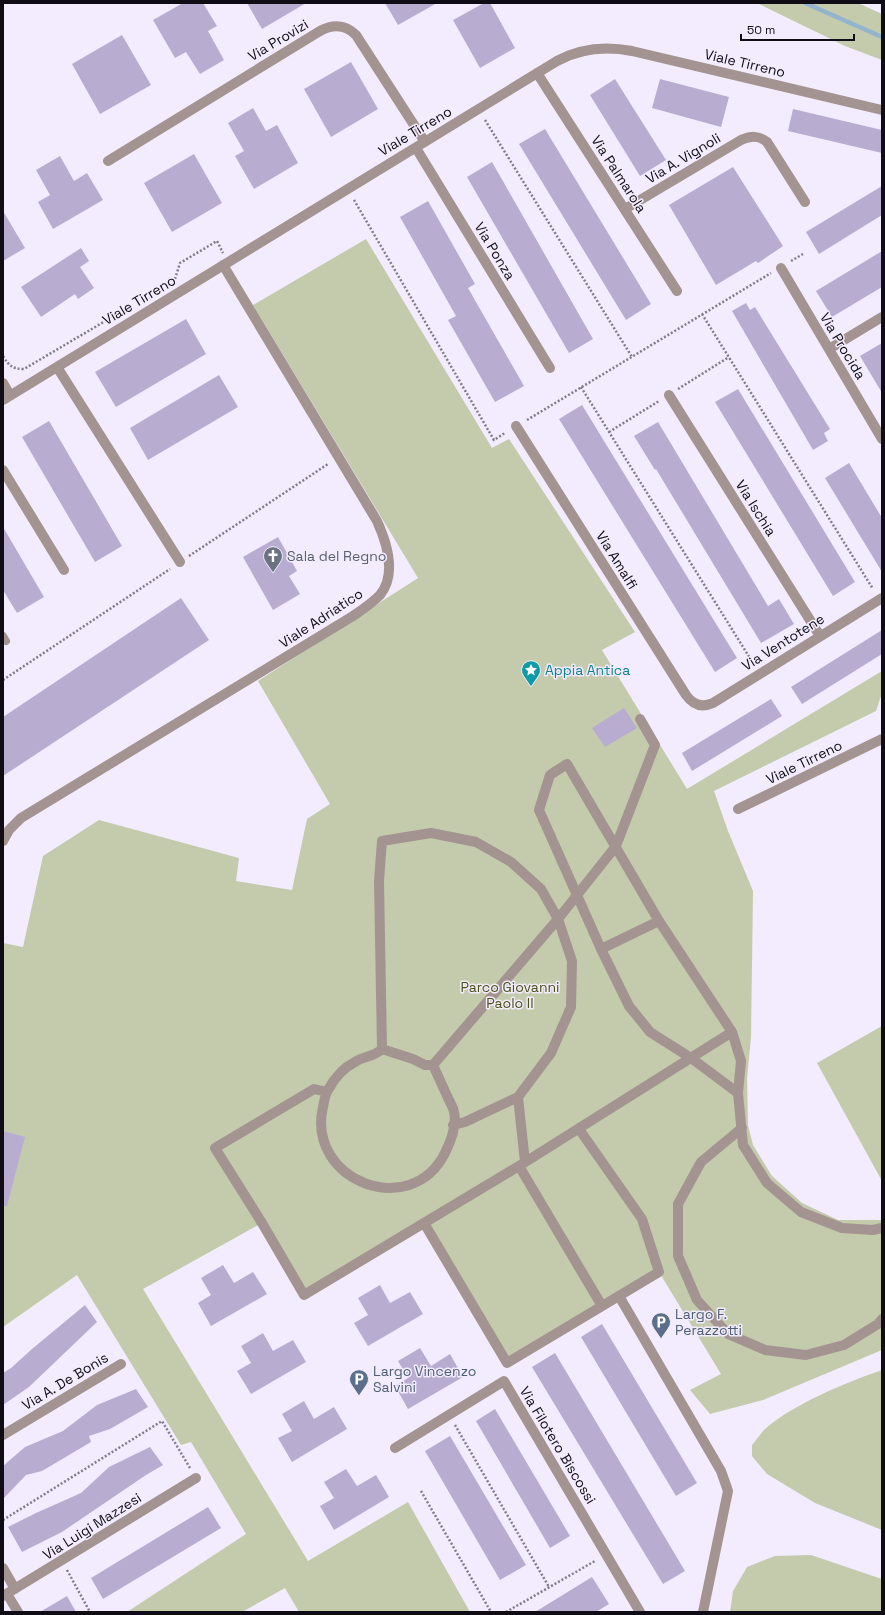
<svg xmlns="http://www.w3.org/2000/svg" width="885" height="1615" viewBox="0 0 885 1615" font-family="'Space Grotesk',sans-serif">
  <rect width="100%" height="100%" fill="#f2ecfe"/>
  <!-- green -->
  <path fill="#c4caac" d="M757,3h101l24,11v46l-37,-14z
    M366,239l126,209 17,-9 126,193 -33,18 85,139 195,-118v22l-6,18 -162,80 14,40 25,60 -2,146 -4,42 1,46 5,20 19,31 30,27 36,17h44v130l-119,50 -53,14 -20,-24 31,-16 -62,-102 -152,91 -83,-140 -120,72 -42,-72 -119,66 165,272 100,-59 62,110h-171l-14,-24 -43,24h-115l119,-78 -55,-92 -10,3 -104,-170 -74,52v-384l20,4 20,-91 56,-36 140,38 -3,23 56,9 15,-71 23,-15 -72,-123 160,-103 -165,-273z
    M882,1026v155l-65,-118z
    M882,1370v160l-67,-27 -48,-29 -15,-18v-11c4,-5 8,-10 12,-15 27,-25 83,-48 118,-60z
    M811,1555l71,24v33h-152l3,-21 14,-24 28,-11z"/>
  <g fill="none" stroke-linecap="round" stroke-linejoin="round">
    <!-- stream -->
    <path stroke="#92b4cd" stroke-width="4.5" d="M805,3l77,34"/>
  </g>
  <!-- building -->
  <path fill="#b8add1" d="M183,3h20l14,23 -9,5 16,29 -24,14 -14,-22 -11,6 -22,-38z
    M247,3h59l-44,26z
    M385,3h52l-39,22z
    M484,3h6l25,45 -35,20 -27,-48z
    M122,35l29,50 -51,29 -28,-50z
    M351,62l27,47 -47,28 -27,-48z
    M615,79l51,81 -26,16 -50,-81z
    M660,79l69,18 -8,30 -69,-19z
    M253,108l13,23 11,-6 21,38 -44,26 -19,-33 9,-5 -16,-28z
    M793,109l89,21v23l-94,-22z
    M545,129l106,175 -25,16 -107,-176z
    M194,154l28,49 -50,29 -28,-49z
    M60,156l14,25 13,-8 16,27 -50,29 -15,-27 12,-7 -14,-25z
    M492,162l101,177 -24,14 -102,-176z
    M733,167l50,79 -25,17 -2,-2 -40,24 -47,-80z
    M882,186v29l-63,39 -13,-22z
    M428,201l47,83 -7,4 56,98 -29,16 -47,-82 8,-4 -56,-99z
    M3,211l22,37 -22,13z
    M81,248l8,13 -9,6 14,21 -16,11 -3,-5 -34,23 -20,-30z
    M882,251v36l-50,30 -16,-26z
    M746,303l4,7 5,-3 75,122 -6,4 4,8 -15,9 -81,-139z
    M186,319l20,35 -90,53 -21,-35z
    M882,343v50l-22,-37z
    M219,375l19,32 -90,53 -18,-32z
    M738,389l117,193 -22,14 -118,-194z
    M582,405l155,253 -22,14 -156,-253z
    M49,421l73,125 -27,16 -73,-125z
    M658,422l110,184 11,-7 15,25 -33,19 -105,-174 -1,1 -21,-34z
    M849,463l33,55v54l-57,-94z
    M3,527l41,70 -27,16 -14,-23z
    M278,537l19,34 -8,5 11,18 -27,16 -30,-53z
    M181,598l28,42 -206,136v-59z
    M882,630v24l-80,50 -11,-17z
    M771,699l11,17 -90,55 -10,-18z
    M624,708l13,20 -32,19 -13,-19z
    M3,1131l22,6 -18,69h-4z
    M223,1265l11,18 19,-11 14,22 -56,32 -13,-23 13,-8 -10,-17z
    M380,1285l10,18 20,-11 13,22 -55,32 -14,-23 14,-8 -10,-17z
    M85,1305l12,17 -68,65 -26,18v-32l8,-5 21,-19z
    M602,1324l95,159 -21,13 -95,-159z
    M263,1333l10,18 20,-11 13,22 -55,32 -14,-23 14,-8 -10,-17z
    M420,1348l11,18 19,-12 13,23 -55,32 -13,-23 13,-8 -10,-17z
    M555,1353l130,218 -22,13 -131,-217z
    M136,1389l12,18 -38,22 -21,7 2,6 -49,29 -16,4 -23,24v-33l22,-19 38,-16 34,-26z
    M304,1401l10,18 20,-12 13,22 -55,33 -14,-24 14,-7 -10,-17z
    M495,1409l75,127 -20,12 -74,-127z
    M450,1436l76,129 -26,15 -75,-129z
    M150,1447l13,18 -17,10 -84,57 -40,20 -14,-25 28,-14 45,-20 28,-26z
    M346,1469l11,17 19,-11 13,22 -55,33 -14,-24 14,-8 -10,-16z
    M208,1507l13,21 -118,71 -12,-21z
    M592,1577l17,27 -13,8h-61z
    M67,1596l9,16h-36z"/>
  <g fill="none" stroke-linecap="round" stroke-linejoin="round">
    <!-- path -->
    <path stroke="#817c8a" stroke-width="2.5" stroke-dasharray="2 2" stroke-linecap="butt" d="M485,120l147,237
      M354,200l140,240 11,-7
      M791,261l12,-7
      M175,279l5,-16 37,-22 6,12
      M702,314l171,275
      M3,356c6,10 10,13 21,13l100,-59
      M581,387l172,276
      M678,389l51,-32
      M527,420l244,-147
      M609,432l50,-31
      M189,556l139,-92
      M3,680l167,-111
      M455,1425l94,162
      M421,1491l70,121
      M3,1520l159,-99 28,47
      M67,1570l23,42
      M506,1612l89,-51"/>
    <!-- service -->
    <path stroke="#a39491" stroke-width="8" d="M3,636l3,5"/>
    <!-- pedestrian -->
    <path stroke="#a39491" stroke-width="10" d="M601,949l58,-28
      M382,1049l-3,-168 3,-40 49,-8 45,9 35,20 30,27 17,30 14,42 -1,46 -20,46 -33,44 -53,25 -12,3
      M382,1049l31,10 12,6h8c5,11 10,22 15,33 2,4 5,9 6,14 3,13 -3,29 -9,41 -34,68 -139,28 -122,-46 1,-5 2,-12 5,-17 6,-11 15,-22 27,-28 9,-6 19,-5 27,-13z
      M433,1065l125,-146 58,-73 39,-101 -15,-26
      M327,1092l-13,-3 -99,59 47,75 42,72 215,-129 213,-134
      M738,1093l-47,-35 -41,-26 -21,-26 -28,-57 -62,-139 11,-35 17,-11 92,157 73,111 9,29 -3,32 5,52 24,38 34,29 41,16 31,2 9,-2
      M518,1097l7,65
      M742,1128l-41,34 -23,42v52l19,44 31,34 37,16 41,5 38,-10 34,-21 4,-5
      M519,1166l83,140
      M424,1223l83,140 152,-91 -17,-53 -63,-90"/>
    <!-- minor -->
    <path stroke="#a39491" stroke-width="10" d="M537,73l140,218
      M416,148l134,220
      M108,161l212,-130c13,-7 25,-7 36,4l69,107
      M625,209l116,-69c10,-4 17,-5 26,2l38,60
      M781,268l101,171
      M829,349l53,-32
      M57,367l123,195
      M3,383l7,12
      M669,395l151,241
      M3,400l554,-339c24,-13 49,-15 75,-10l250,59
      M516,426l170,269c7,10 16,13 27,8l169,-105
      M3,470l61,100
      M738,809l144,-70
      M3,841l6,-11 12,-12 332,-202c9,-6 19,-13 27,-21 17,-21 7,-52 -3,-74l-154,-256
      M619,1296l102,175 7,20 -25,121
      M3,1435l118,-71
      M395,1448l109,-67 136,231
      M3,1568l12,21
      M7,1594l11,18
      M3,1596l193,-118"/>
  </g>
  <!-- icons -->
  <defs>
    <g id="church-pin" transform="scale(1)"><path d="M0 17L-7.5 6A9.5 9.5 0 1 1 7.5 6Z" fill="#6b7280" stroke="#f2ecfe"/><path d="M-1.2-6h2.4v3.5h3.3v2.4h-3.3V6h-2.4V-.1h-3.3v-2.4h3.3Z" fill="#fff"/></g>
    <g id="sight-pin" transform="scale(1)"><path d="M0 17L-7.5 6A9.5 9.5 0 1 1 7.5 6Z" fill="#0f9aa8" stroke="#f2ecfe"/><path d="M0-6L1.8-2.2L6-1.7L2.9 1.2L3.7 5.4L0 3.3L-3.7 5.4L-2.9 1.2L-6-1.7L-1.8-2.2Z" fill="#fff"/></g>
    <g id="parking-pin" transform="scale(1)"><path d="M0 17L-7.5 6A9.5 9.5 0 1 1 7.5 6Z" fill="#5c6f8a" stroke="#f2ecfe"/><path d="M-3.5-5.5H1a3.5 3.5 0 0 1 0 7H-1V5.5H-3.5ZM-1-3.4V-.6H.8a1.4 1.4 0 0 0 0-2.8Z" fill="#fff"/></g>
  </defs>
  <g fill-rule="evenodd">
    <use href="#church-pin" x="273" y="556"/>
    <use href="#sight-pin" x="531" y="670"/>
    <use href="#parking-pin" x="661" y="1322"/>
    <use href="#parking-pin" x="359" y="1379"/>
  </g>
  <g text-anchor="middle" stroke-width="3" stroke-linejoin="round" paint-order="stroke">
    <!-- street labels -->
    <g font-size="14" fill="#100c16" stroke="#f2ecfe">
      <text transform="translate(278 40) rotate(-31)" y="5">Via Provizi</text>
      <text transform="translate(745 63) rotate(13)" y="5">Viale Tirreno</text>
      <text transform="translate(415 131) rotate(-31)" y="5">Viale Tirreno</text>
      <text transform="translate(683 158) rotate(-31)" y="5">Via A. Vignoli</text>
      <text transform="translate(619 174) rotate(57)" y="5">Via Palmarola</text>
      <text transform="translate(495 251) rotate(59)" y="5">Via Ponza</text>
      <text transform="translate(139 300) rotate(-31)" y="5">Viale Tirreno</text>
      <text transform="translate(843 346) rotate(59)" y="5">Via Procida</text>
      <text transform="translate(756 508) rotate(58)" y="5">Via Ischia</text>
      <text transform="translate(617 560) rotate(58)" y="5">Via Amalfi</text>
      <text transform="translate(321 618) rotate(-33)" y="5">Viale Adriatico</text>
      <text transform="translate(783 642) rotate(-32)" y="5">Via Ventotene</text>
      <text transform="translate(804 762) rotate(-26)" y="5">Viale Tirreno</text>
      <text transform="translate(65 1381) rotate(-31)" y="5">Via A. De Bonis</text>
      <text transform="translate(558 1445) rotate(59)" y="5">Via Filotero Biscossi</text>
      <text transform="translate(92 1526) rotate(-32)" y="5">Via Luigi Mazzesi</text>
    </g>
    <!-- worship labels -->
    <g font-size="14" fill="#5b616d" stroke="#f2ecfe" text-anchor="start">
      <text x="287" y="561">Sala del Regno</text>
    </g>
    <!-- culture labels -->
    <g font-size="14" fill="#0d838f" stroke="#f2ecfe" text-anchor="start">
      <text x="545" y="675">Appia Antica</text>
    </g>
    <!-- park labels -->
    <g font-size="14" fill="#495115" stroke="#f2ecfe">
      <text x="510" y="992">Parco Giovanni<tspan x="510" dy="16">Paolo II</tspan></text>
    </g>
    <!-- service labels -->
    <g font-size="14" fill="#4e5e75" stroke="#f2ecfe" text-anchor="start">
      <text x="675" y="1319">Largo F.<tspan x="675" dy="16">Perazzotti</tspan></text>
      <text x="373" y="1376">Largo Vincenzo<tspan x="373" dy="16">Salvini</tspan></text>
    </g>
  </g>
  <!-- border -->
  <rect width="885" height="1615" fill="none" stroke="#100c16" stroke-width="8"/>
  <!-- scale -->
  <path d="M741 34v6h113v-6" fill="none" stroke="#100c16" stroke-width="2"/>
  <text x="747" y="34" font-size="12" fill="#100c16" stroke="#f2ecfe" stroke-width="3" paint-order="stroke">50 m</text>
</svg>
